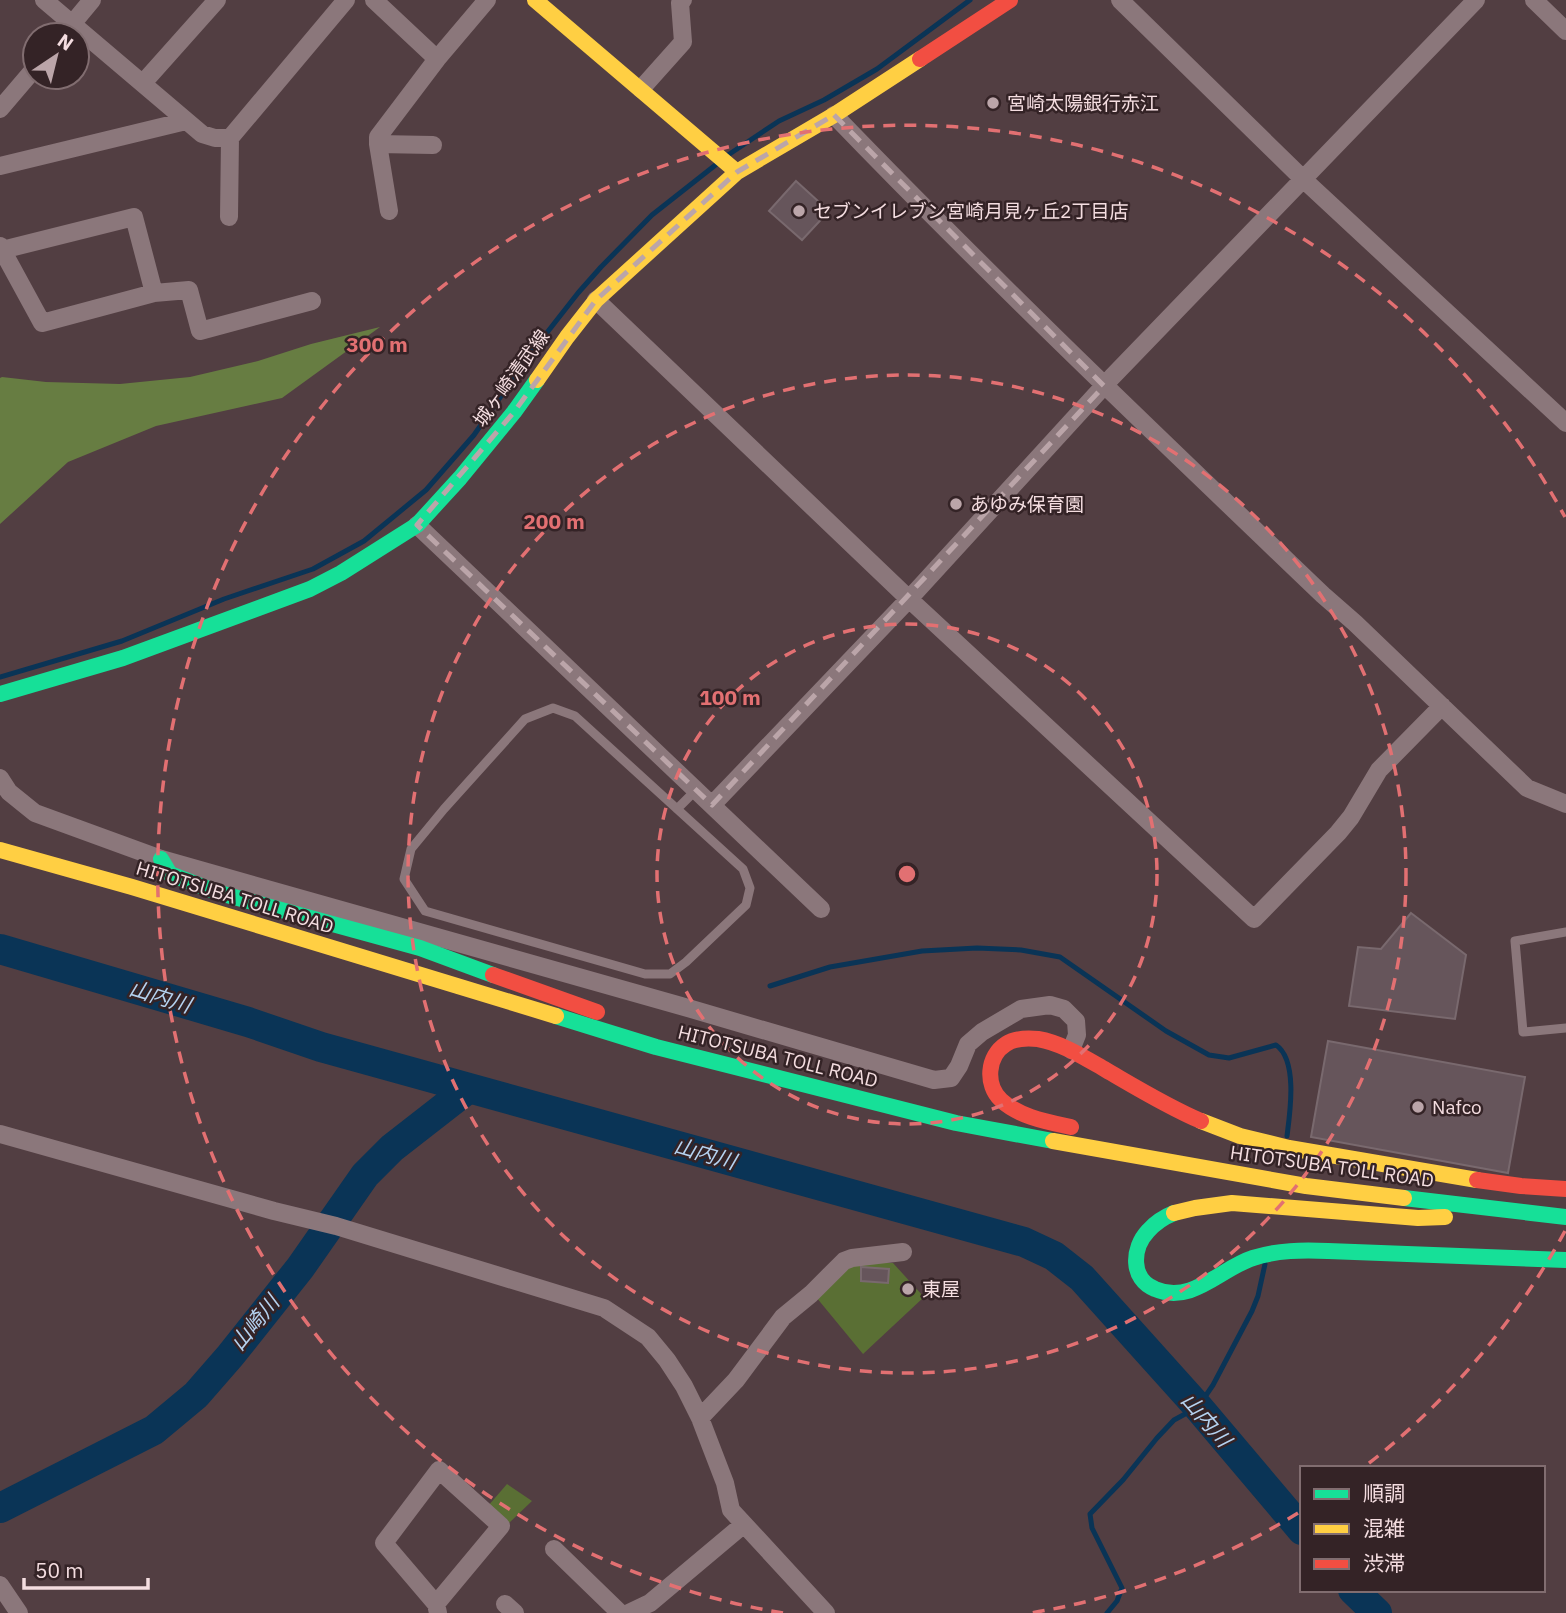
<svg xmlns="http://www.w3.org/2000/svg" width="1566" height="1613" viewBox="0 0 1566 1613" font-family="'IBM Plex Sans','Noto Sans JP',sans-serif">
  <rect width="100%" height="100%" fill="#523e42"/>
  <!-- green -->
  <path fill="#5a6f34" d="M858,1262l35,1 31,34 -61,57 -47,-57 33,-33z
    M507,1484l25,17 -23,22 -21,-17z"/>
  <!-- forest -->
  <path fill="#677d42" d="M380,327l-98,71 -126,28 -88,36 -68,62v-146l2,-1 44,5 74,2 70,-7 68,-16 53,-17z"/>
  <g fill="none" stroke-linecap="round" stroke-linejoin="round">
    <!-- stream -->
    <path stroke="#0a3456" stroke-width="5" d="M728,155l51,-34 45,-21 53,-31 93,-69
      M0,677l122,-36 102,-42 89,-30 51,-28 62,-51 48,-55 57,-82 47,-60 23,-26 51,-52 66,-52
      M770,986l60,-19 92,-16 55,-3 44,2 39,7 106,74 43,24 20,3 47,-13c22,15 14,68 11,91
      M1107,1613l10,-12 5,-13 -30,-60 -2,-14 33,-34 34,-42 17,-18 24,-13 15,-22 39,-74 6,-15 7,-32"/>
    <!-- river -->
    <path stroke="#0a3456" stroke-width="30" d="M0,949l248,73 73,25 703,195 30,14 28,22 116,129 104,123
      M0,1508l154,-78 42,-35 34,-39 70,-88 65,-93 27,-27 77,-60
      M1353,1590l24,23"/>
  </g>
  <!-- building -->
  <path fill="#66555b" stroke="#79696e" stroke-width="2" d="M796,181l33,30 -27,29 -33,-29z
    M1411,913l55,42 -11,64 -106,-13 9,-59 23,2z
    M1328,1041l197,36 -17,96 -197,-36z
    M861,1267l28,2 -1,14 -27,-2z"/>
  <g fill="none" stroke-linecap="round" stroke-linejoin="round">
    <!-- lane -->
    <path stroke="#8b777b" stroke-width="9" d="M553,708l22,8 168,153 7,19 -4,17 -60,57 -16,12h-25l-220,-63 -21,-32 7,-30 33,-40 81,-90z
      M677,809l19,-19
      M1566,932l-51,9 8,91 43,-4"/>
    <!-- street -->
    <path stroke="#8b777b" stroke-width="18" d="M44,0l158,134 13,4h15l116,-138
      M374,0l63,59
      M1120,0l183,179 263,244
      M1534,0l32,31
      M63,35l29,-35
      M143,83l74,-83
      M641,89l42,-47 -3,-39 3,-3
      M0,109l35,-41
      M834,115c158,164 324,322 489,480l32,28 172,165 39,16
      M378,144l11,67
      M433,145l-55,-1v-7l59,-78 50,-59
      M0,166l186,-45
      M229,217l1,-79
      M0,246l42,77 112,-30 35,-3 11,41 112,-30
      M2,250l132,-33 20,76
      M596,300l313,299 345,320 84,-86 13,-16 28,-47 63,-64
      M417,525l404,384
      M0,778l9,14 26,21 126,46 520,147 253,74 17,-2 8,-12 9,-22 14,-12 39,-23 29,-4 14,4 12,12 1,14 -6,15
      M712,805l197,-206 203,-222 364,-377
      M0,1134l274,77 62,15 268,82 44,29 19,23 17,26 16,32 25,65 6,27 95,103
      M700,1418l36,-38 47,-63 28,-23 33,-33 8,-3 51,-6
      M554,1549l66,64
      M0,1585l19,28
      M436,1604l65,-78 -62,-56 -55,73 52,61 2,9
      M505,1604l10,9
      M629,1613l21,-10 94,-79"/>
    <!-- fast -->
    <path stroke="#16e098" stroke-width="16" d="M0,694l123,-36 187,-69 31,-16 76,-48 43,-47 54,-66 23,-32
      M161,859l9,15 46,18 204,56 73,27
      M556,1016l100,31 300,76 97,18
      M1404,1198l162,19
      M1174,1213c-10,4 -19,10 -26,18 -16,17 -18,48 7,58 37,16 66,-21 98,-31 24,-8 50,-8 75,-7l238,9"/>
    <!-- slow -->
    <path stroke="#ffcf43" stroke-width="16" d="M535,0l202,172
      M537,380l30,-43 29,-37 141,-128 97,-57 86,-56
      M0,850l132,37 424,129
      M1201,1121l39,15 49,12 188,32
      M1053,1141l253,45 98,12
      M1174,1213l21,-5 37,-5 186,15 27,-1"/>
    <!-- jam -->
    <path stroke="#f24e42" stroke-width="16" d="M920,59l90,-59
      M493,975l104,37
      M1071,1127c-23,-5 -52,-10 -70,-27 -16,-15 -14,-44 5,-56 9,-6 22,-6 32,-5 24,4 47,19 68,31 31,18 62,37 95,51
      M1477,1180l44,6 45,3"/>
  </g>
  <!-- marked area -->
  <path fill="none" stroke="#bba5a9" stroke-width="5" stroke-dasharray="14 9" stroke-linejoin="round" d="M834,115l270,271 -392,419 -295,-280 97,-113 82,-112 141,-128z"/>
  <!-- distance rings -->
  <g fill="none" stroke="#e27072" stroke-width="3.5" stroke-dasharray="12 9">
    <circle cx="907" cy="874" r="250"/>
    <circle cx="907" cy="874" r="499"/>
    <path d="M1565 1231A749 749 0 0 1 1368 1464M1298 1513A749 749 0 0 1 1031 1613M783 1613A749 749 0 1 1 1565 517"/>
  </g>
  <!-- markers -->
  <g fill="#bba5a9" stroke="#342326" stroke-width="2.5">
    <circle cx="993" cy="103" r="7"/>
    <circle cx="799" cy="211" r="7"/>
    <circle cx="956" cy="504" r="7"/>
    <circle cx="1418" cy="1107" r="7"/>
    <circle cx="908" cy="1289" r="7"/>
  </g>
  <g text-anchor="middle" stroke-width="5" stroke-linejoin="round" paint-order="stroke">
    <!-- poi labels -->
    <g font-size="19" fill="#f4dde0" stroke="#342326" text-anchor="start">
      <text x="1007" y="110">宮崎太陽銀行赤江</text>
      <text x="813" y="218">セブンイレブン宮崎月見ヶ丘2丁目店</text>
      <text x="970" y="511">あゆみ保育園</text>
      <text x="1432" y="1114">Nafco</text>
      <text x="922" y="1296">東屋</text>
    </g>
    <!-- street labels -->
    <g font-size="19" fill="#f4dde0" stroke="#342326">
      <text transform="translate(511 378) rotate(-54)" y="7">城ヶ崎清武線</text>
      <text transform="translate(235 897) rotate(17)" y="7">HITOTSUBA TOLL ROAD</text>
      <text transform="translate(778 1056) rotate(14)" y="7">HITOTSUBA TOLL ROAD</text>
      <text transform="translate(1332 1166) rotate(8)" y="7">HITOTSUBA TOLL ROAD</text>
    </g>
    <!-- water labels -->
    <g font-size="21" font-style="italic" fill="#b5d3f1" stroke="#342326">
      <text transform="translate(160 997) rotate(17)" y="7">山内川</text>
      <text transform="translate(705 1154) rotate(16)" y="7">山内川</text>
      <text transform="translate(255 1323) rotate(-51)" y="7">山崎川</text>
      <text transform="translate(1206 1420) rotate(49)" y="7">山内川</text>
    </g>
  </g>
  <circle cx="907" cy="874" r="10" fill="#e27072" stroke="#342326" stroke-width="3.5"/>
  <g font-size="21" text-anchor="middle" font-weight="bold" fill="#e27072" stroke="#342326" stroke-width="5" stroke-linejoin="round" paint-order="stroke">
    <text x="377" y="352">300 m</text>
    <text x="554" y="529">200 m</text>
    <text x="730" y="705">100 m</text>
  </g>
  <!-- legend -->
  <rect x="1300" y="1466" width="245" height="126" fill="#342326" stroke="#816d70" stroke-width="2"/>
  <rect x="1314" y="1489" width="35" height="10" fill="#16e098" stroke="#816d70" stroke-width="2"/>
  <text x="1363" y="1501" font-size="21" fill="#f4dde0">順調</text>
  <rect x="1314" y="1524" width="35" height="10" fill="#ffcf43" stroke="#816d70" stroke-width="2"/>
  <text x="1363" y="1536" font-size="21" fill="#f4dde0">混雑</text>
  <rect x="1314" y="1559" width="35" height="10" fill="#f24e42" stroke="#816d70" stroke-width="2"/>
  <text x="1363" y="1571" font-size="21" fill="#f4dde0">渋滞</text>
  <!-- north arrow -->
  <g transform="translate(56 56) rotate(35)"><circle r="33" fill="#342326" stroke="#816d70" stroke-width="2"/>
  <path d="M0-5L12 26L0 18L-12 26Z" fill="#bba5a9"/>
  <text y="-10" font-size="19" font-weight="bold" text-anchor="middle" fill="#f4dde0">N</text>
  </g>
  <!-- scale -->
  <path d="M24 1578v10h124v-10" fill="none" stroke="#f4dde0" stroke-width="3.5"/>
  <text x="35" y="1578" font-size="21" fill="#f4dde0" stroke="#342326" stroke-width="5" paint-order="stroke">50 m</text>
</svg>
